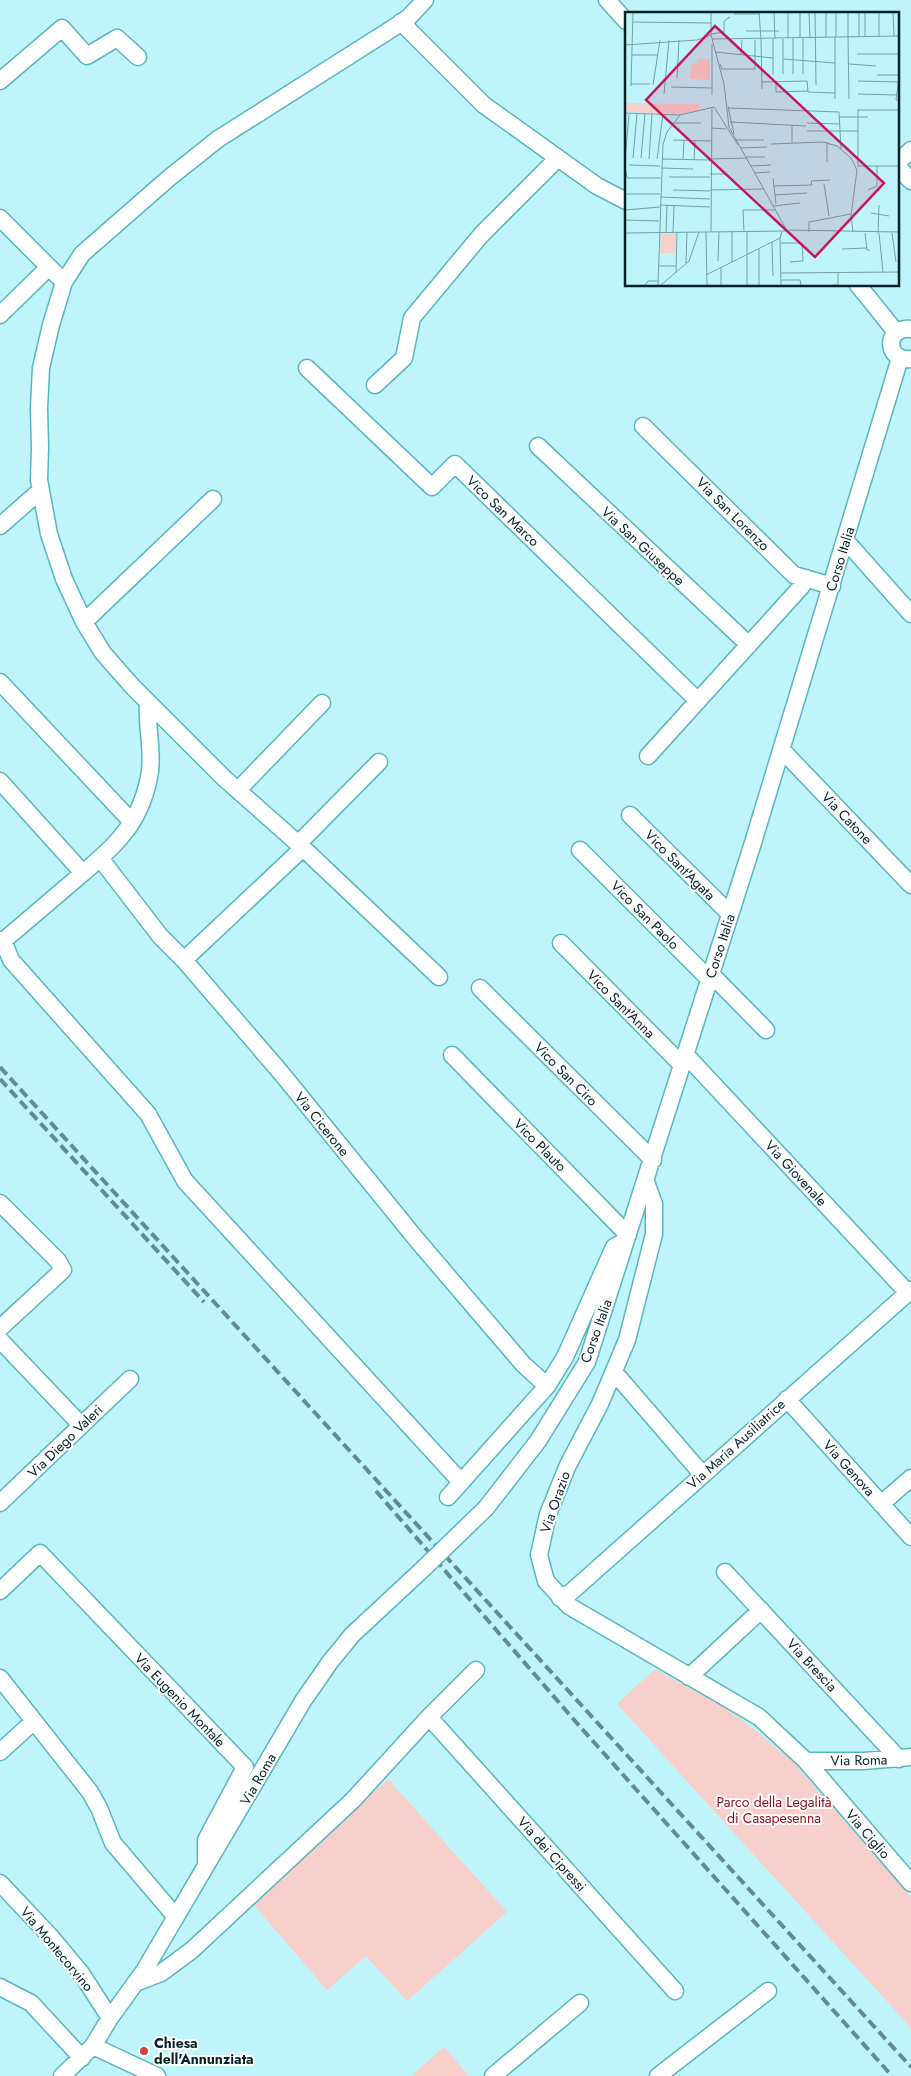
<svg xmlns="http://www.w3.org/2000/svg" width="911" height="2076" viewBox="0 0 911 2076" font-family="Jost,sans-serif">
  <rect width="100%" height="100%" fill="#bff4fa"/>
  <!-- green -->
  <path fill="#f7cfcb" d="M655,1669l69,38 34,25 34,29 119,136v131l-294,-324z
    M388,1779l119,133 -100,89 -41,-45 -39,34 -73,-85z
    M444,2047l25,29h-57l27,-25z"/>
  <g fill="none" stroke-linecap="round" stroke-linejoin="round">
    <!-- minor casing -->
    <g stroke="#57b6c0" stroke-width="19">
      <path id="minor" d="M425,0l-16,17 -16,11 -175,111 -49,39 -87,76 -18,28 -13,43 -10,43 -2,40 1,40 -1,32 10,54 15,45 20,43 19,31 29,33 93,93 78,69 136,129
        M607,0l19,21
        M401,22l83,83 113,81 29,15
        M0,81l62,-53 25,28 30,-18 21,19
        M897,163l14,-13
        M897,166l14,15
        M0,218l64,64
        M858,285l38,47
        M0,315l49,-48
        M911,359c-26,3 -27,-33 0,-30
        M307,368l125,119 23,-23 243,237
        M375,385l29,-27 8,-40 69,-83 77,-77
        M643,426l151,149 38,11
        M538,446l211,199
        M0,526l41,-36
        M846,541l65,73
        M84,622l129,-123
        M0,682l132,140
        M782,750l129,135
        M648,756l153,-169 5,-9
        M0,781l83,92
        M238,790l84,-87
        M630,815l100,99
        M298,844l81,-82
        M580,850l129,129
        M100,858l60,78 24,24 98,114 135,166 106,124 24,22
        M0,940l5,5 6,15 137,154 37,67 276,301
        M2,942c27,-23 54,-46 81,-69 14,-12 30,-25 41,-40 14,-16 23,-41 26,-62 3,-23 -4,-46 -2,-69
        M561,943l120,121
        M184,960l119,-112
        M711,974l55,56
        M480,988l173,172
        M685,1054l223,239
        M452,1055l176,180
        M646,1182l8,22v30l-27,106 -27,64 -32,61 -20,49 -9,41 7,26 23,25 190,111 47,44 105,122
        M0,1203l58,58 5,9 -63,58
        M0,1340l81,85
        M614,1372l88,102
        M787,1399l124,138
        M448,1497l99,-111 18,-29 49,-110 11,-6
        M0,1503l130,-124
        M881,1504l30,-26
        M486,1508l52,-67 49,-79 165,-516 148,-488
        M725,1572l174,187
        M0,1591l40,-38 205,214 -39,73v25
        M560,1598l10,-5 341,-303
        M689,1677l72,-67
        M0,1678l90,114 9,16 14,35 63,74
        M429,1717l246,274
        M0,1752l34,-31
        M806,1761h58l47,-4
        M0,1883l51,54 30,36 29,45
        M135,1983l26,-10 31,-23 161,-150 76,-83 47,-47
        M0,1987l31,16 51,55
        M93,2046l64,30
        M62,2076l31,-30 17,-28 34,-47 159,-270 27,-39 22,-27 72,-67
        M493,2076l87,-73
        M658,2076l110,-85"/>
    </g>
    <!-- minor -->
    <use href="#minor" stroke="#fff" stroke-width="16"/>
    <!-- rail -->
    <path stroke="#628c91" stroke-width="4" stroke-dasharray="10 5" stroke-linecap="butt" d="M0,1067l911,1000
      M0,1079l204,223
      M376,1491l199,230 317,355"/>
    <!-- minor-bridge casing -->
    <g stroke="#57b6c0" stroke-width="19" stroke-linecap="butt">
      <path id="minor-bridge" d="M424,1568l62,-60"/>
    </g>
    <!-- minor-bridge -->
    <use href="#minor-bridge" stroke="#fff" stroke-width="16"/>
  </g>
  <!-- markers -->
  <circle fill="#d04141" stroke="#fff" stroke-width="2" cx="144" cy="2051" r="5"/>
  <g text-anchor="middle" stroke-width="4" stroke-linejoin="round" paint-order="stroke">
    <!-- street labels -->
    <g font-size="14" fill="#042327" stroke="#fff">
      <text transform="translate(503 511) rotate(44)" y="5">Vico San Marco</text>
      <text transform="translate(733 514) rotate(45)" y="5">Via San Lorenzo</text>
      <text transform="translate(643 546) rotate(43)" y="5">Via San Giuseppe</text>
      <text transform="translate(840 559) rotate(-73)" y="5">Corso Italia</text>
      <text transform="translate(847 818) rotate(46)" y="5">Via Catone</text>
      <text transform="translate(680 865) rotate(45)" y="5">Vico Sant'Agata</text>
      <text transform="translate(645 915) rotate(45)" y="5">Vico San Paolo</text>
      <text transform="translate(720 946) rotate(-72)" y="5">Corso Italia</text>
      <text transform="translate(621 1004) rotate(45)" y="5">Vico Sant'Anna</text>
      <text transform="translate(566 1074) rotate(45)" y="5">Vico San Ciro</text>
      <text transform="translate(322 1124) rotate(51)" y="5">Via Cicerone</text>
      <text transform="translate(540 1145) rotate(45)" y="5">Vico Plauto</text>
      <text transform="translate(796 1173) rotate(47)" y="5">Via Giovenale</text>
      <text transform="translate(596 1331) rotate(-70)" y="5">Corso Italia</text>
      <text transform="translate(65 1441) rotate(-44)" y="5">Via Diego Valeri</text>
      <text transform="translate(736 1444) rotate(-42)" y="5">Via Maria Ausiliatrice</text>
      <text transform="translate(849 1468) rotate(48)" y="5">Via Genova</text>
      <text transform="translate(555 1502) rotate(-71)" y="5">Via Orazio</text>
      <text transform="translate(812 1665) rotate(47)" y="5">Via Brescia</text>
      <text transform="translate(180 1700) rotate(46)" y="5">Via Eugenio Montale</text>
      <text transform="translate(859 1760) rotate(-1)" y="5">Via Roma</text>
      <text transform="translate(258 1779) rotate(-60)" y="5">Via Roma</text>
      <text transform="translate(868 1834) rotate(49)" y="5">Via Ciglio</text>
      <text transform="translate(552 1854) rotate(48)" y="5">Via dei Cipressi</text>
      <text transform="translate(57 1949) rotate(50)" y="5">Via Montecorvino</text>
    </g>
    <!-- park labels -->
    <g font-size="14" fill="#8b0b17" stroke="#fff">
      <text x="774" y="1807">Parco della Legalità<tspan x="774" dy="16">di Casapesenna</tspan></text>
    </g>
    <!-- poi labels -->
    <g font-size="14" font-weight="bold" fill="#042327" stroke="#fff" text-anchor="start">
      <text x="154" y="2048">Chiesa<tspan x="154" dy="16">dell'Annunziata</tspan></text>
    </g>
  </g>
  <!-- overview -->
  <g transform="translate(625 12)">
    <rect width="274" height="274" fill="#bff4fa"/>
    <path d="M72,47h13v21l-20,-1 1,-15h6zM1,91l73,1v6l-18,4 -55,-2zM36,222h15l-1,19h-15z" fill="#f7cfcb"/>
    <path fill="none" stroke="#74a0a6" stroke-width="1" d="M86,0v23l13,49 5,43 57,102M134,0l2,28M149,0l1,27M163,0v26M175,0v26M184,0l1,26M190,0l1,73M201,0v26M211,0v25M223,0v25M234,0v25M240,0v25M254,0v25M268,0l1,24M109,2h25M8,10l78,1M121,19h33M86,22l13,-2v-11l6,-4M223,25l1,62M178,26v36M87,27l187,-3M148,27v36M158,27v35M136,28l1,49M0,33l72,-5 14,-5M90,40l58,6M232,42h42M7,43h26M116,43l1,-15M158,47l52,4M95,52l2,5h33v-29M224,52l27,2M168,62v-36M252,63h22M274,65l-3,23h3M52,66l2,-38M151,69v11l32,-1M233,69l41,1M137,70l45,-1 1,11 27,1M6,72h19M28,73l7,-45M6,74l2,-74M46,75l41,1M39,82l5,-54M233,82l38,1M87,83v-51M210,87v-62M103,94l6,28M104,96l110,4 2,37M233,97v57M233,98h41M0,101l55,2 34,-8 24,38M214,105h29M105,110l76,4M48,111h28M182,111l32,1M167,113v18M86,116l15,1M182,119h51M48,128l38,1M111,128h28M202,130v20M146,132l52,-2 14,4 14,12 6,12 -6,45 2,17M115,136l27,-1M121,145h19M8,146l4,-44M16,146l4,-44M24,147l3,-45M32,147l6,-45M37,147l48,1M85,147l36,-1M0,148l4,-46M58,148l1,-20M69,148l1,-20M4,153l31,1M126,154l20,-1M233,154h41M0,156l2,10h34M36,156l32,1M129,161l16,-1M85,162h16M44,165h41M148,166l3,26M199,172l5,32M149,174l38,-1 -1,-4 19,-1M48,178l37,1M85,178l54,-1M243,178l9,-4v-20M0,182h35M150,183l32,-2M35,185l50,2M35,193l50,2M148,194l27,-3M0,198l35,-3M246,201l18,3M0,208l34,1M164,218l110,2M48,220l1,-26M81,220l1,53M86,220l1,-125M119,220l-1,-22h33M122,220v53M184,220v-10l42,-8M0,221l161,-2M41,221l1,-28M240,221l2,17h3M253,221l1,-28M254,221l4,39M267,221l4,29M155,226l1,47M147,230l1,34M156,231h21l1,18 -13,1M134,236v37M217,237l25,-1M93,249l1,-29M107,250v-30M61,251l1,-31M33,254h18M96,255v18M51,261l1,-41M156,261l118,-1M81,263l74,-37 2,-6M156,268h19l1,5M20,273l3,-4h10M33,273l5,-141 4,-12 13,-17M36,273l28,-24 10,-29M208,273h5v-13"/>
    <path fill="#c2185b" fill-opacity="0.15" stroke="#c2185b" stroke-width="2.5" d="M90,14l169,157 -69,74 -169,-157z"/>
    <rect width="274" height="274" fill="none" stroke="#042327" stroke-width="2.5"/>
  </g>
</svg>
